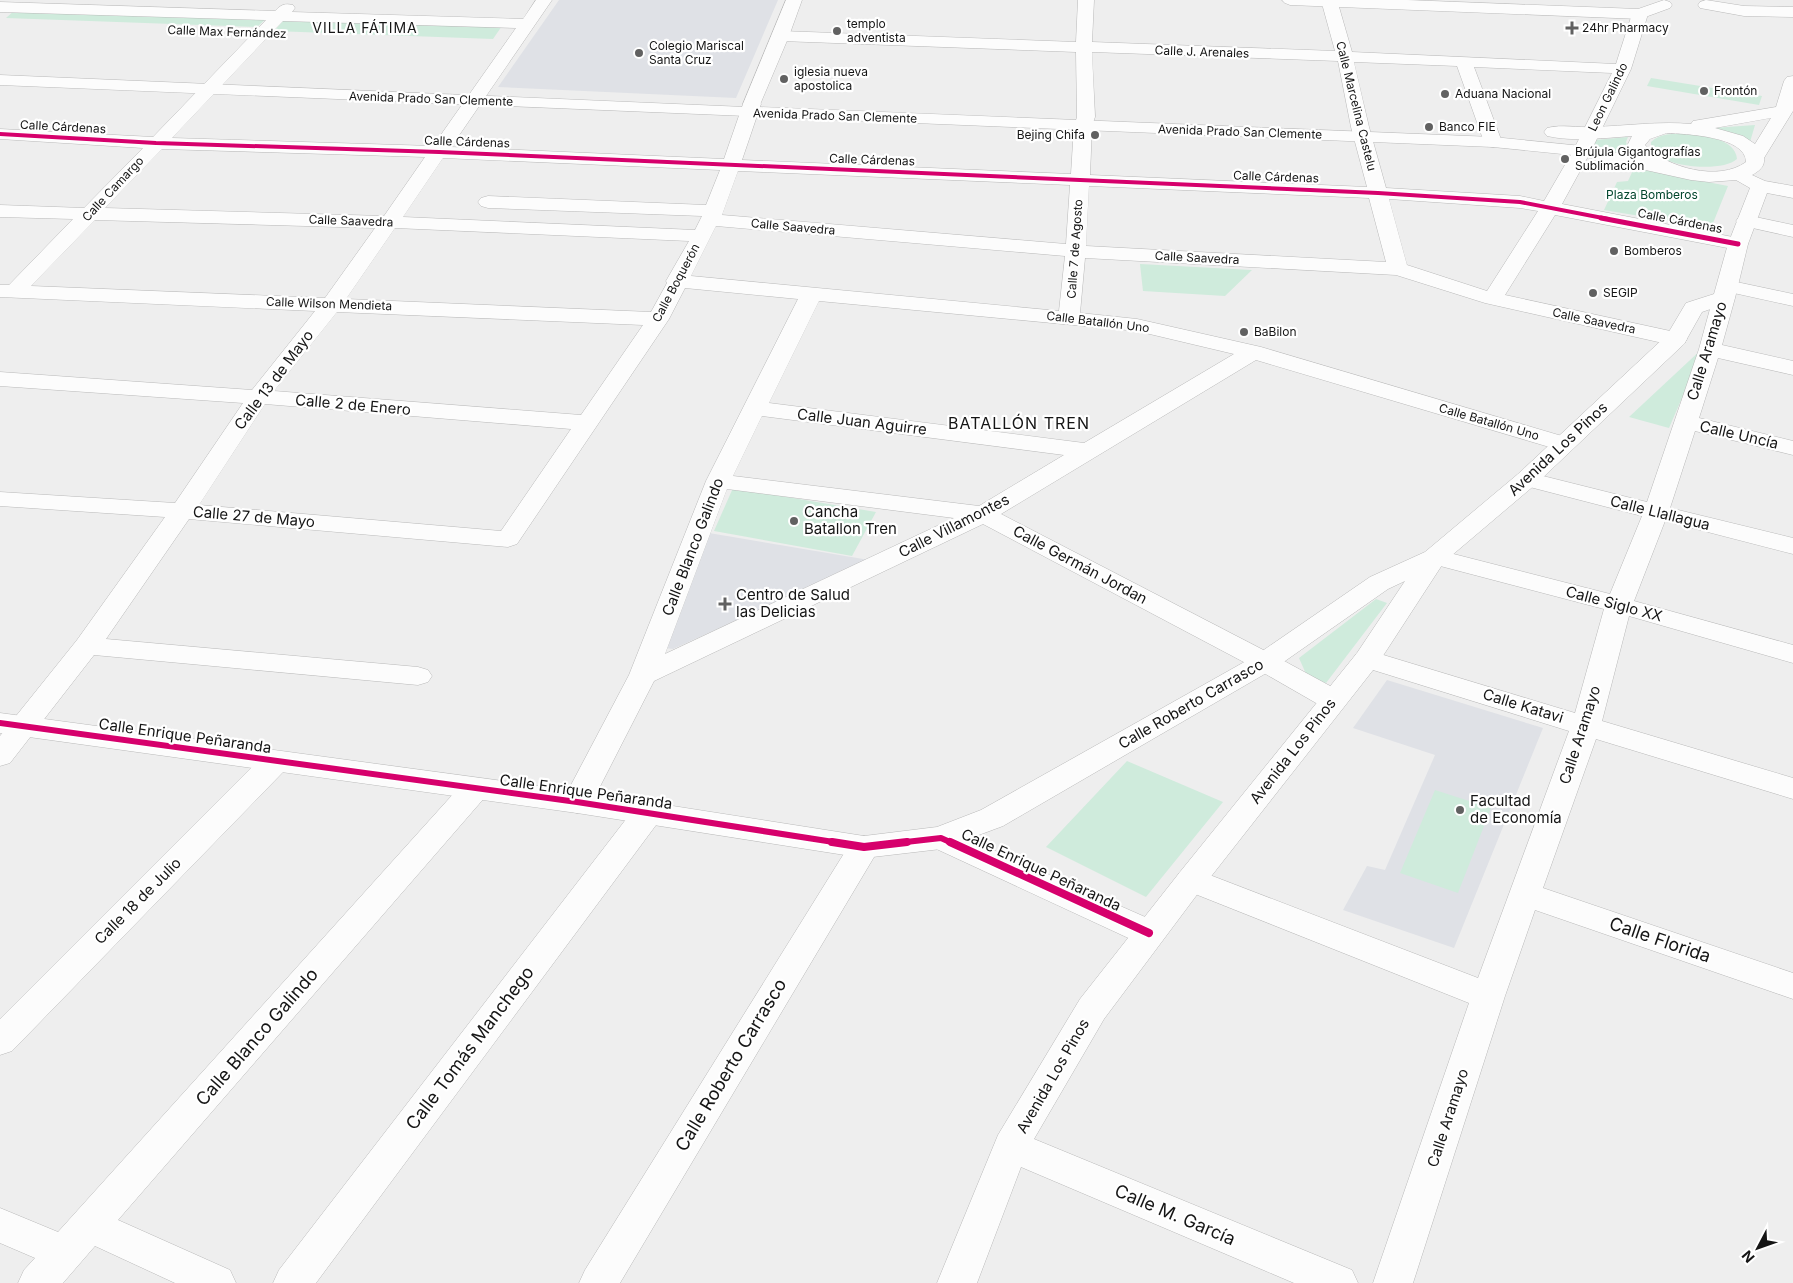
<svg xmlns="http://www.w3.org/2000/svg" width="1793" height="1283" viewBox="0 0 1793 1283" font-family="Inter,sans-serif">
  <rect width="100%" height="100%" fill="#eee"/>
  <!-- built -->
  <path fill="#dfe1e6" d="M559,0h219l-42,98 -238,-11z
    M709,533l160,27 -196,89 -15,-2z
    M1387,680l156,48 -89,220 -111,-38 24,-44 18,4 50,-115 -82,-27z"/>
  <!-- green -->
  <path fill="#cfebdc" d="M15,10l252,8 -10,9 -251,-9z
    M285,18l217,8 -9,13 -220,-8z
    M1651,78l111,18 -3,9 -112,-19z
    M1755,125l-5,17 -8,-5 -29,-9z
    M1685,133c15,2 51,5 52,26 -16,15 -88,8 -86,-17 9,-9 22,-8 34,-9z
    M1628,137l-2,5 3,8 9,7 -37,-7 -6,-5v-5z
    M1634,168l94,18 -17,42 -107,-18 13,-28 11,-1z
    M1140,264l112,6 -27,26 -82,-5z
    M1704,347l-35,81 -40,-11z
    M733,488l143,24 -24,44 -138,-25z
    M1376,599l11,4 -61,80 -19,-7 -8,-18z
    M1127,761l96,41 -77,95 -100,-50z
    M1435,790l56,18 -33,85 -58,-20z"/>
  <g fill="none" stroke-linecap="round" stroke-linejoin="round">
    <!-- street casing -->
    <g stroke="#b9b9b9" stroke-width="1">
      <path id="street" d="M536,0h16l-101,147 273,12 19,-55 3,-4 6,-1 6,1 3,4 -19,56 329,14 3,-48 3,-9 -1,-65 -295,-11 -6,-2 -2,-3 2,-3 6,-2 295,11 2,-42h16l-2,42 243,9 -14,-51h16l15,52 264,12 16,-50 2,-3h12l2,3 -17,55 -40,82 -29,53 176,34 7,2 3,4 -3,4 -7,2 -183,-35 -50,80 179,39 3,5 -3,5 -8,2 -191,-43 -89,-28 -311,-17 -5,55 57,6 124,28 311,92 4,5 -4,5 -8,2 -8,-2 -300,-89 -255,154 274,142 68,37 4,7 -4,7 -10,2 -10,-2 -68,-39 -272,-144 -329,157 -66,129 -11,3 -11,-3 -4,-8 67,-127 77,-194 92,-182 -113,-11 -16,31 -152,225 -9,3 -319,-28 -83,120 312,28 10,3 4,6 -4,6 -10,3 -324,-30 -84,108 -10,3v-30l77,-96 88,-123 -165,-11v-14l175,11 68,-100 -243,-17v-14l252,18 63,-79 -315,-14v-12h9l64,-66 -73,-2v-12l84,3 59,-60 -143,-9v-10l153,8 113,-117 -266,-8v-10l275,9c6,-6 9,-8 18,-6l2,3 -3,4 231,7zM283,21l233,7 -83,118 -261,-8zM1092,52l246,9 13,66 16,60 -277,-12 2,-49 3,-9zM1354,62l103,4 27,76 3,4 6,1 6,-1 3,-4 -28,-75 138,6 -39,78 -29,50 -24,-5 -134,-8 -17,-61zM162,149l263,8 -41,59 -279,-8zM443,158l277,12 -14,35 -218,-9 -7,2 -3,4 3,4 7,2 214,8 -7,14 -292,-13zM738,171l332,14 -4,59 -344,-29zM1089,186l280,12 17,64 -300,-16zM1389,199l131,9 18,3 -51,80 -80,-26zM95,220l280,8 -50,70 -294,-12zM716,226l349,30 -6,55 -368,-35zM395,228l294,13 -23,40 1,2 -16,29 -305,-13zM819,301l318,30 97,23 -150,89 -315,-40zM337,312l306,13 -62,90 -307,-24zM265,404l306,25 -70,102 -302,-26zM762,416l302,39 -85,51 -246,-30zM727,489l227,29 -289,136z
        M1746,215l47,10v12l-54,-12 -3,-4 3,-4z
        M1727,280l66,14v12l-73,-16 -3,-4 3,-4z
        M1724,292l7,2 4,4 -13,47 71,16v14l-75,-17 -19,60 94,23v14l-98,-24 -25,77 123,30v16l-128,-33 -31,80 159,44v18l-164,-47 -27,105 191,57v21l-197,-60 -53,149 250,85v26l-258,-89 -30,86 -92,287h-40l96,-280 -289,-115 -5,-8 5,-8 11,-4 11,4 276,106 91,-247 -212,-66 -4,-6 4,-6 10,-3 208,63 29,-104 -179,-47 -4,-5 4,-5 9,-3 176,45 32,-78 -124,-32 -3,-5 3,-5 9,-2 120,30 52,-153 14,-51 4,-4z
        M275,752l11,3 4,7 -4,7 -274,282 -12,4v-36l264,-264z
        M475,779l11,3 4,7 -4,7 -368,424 112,50 6,13h-61l-80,-37 -32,37h-45l6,-13 11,-12 -35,-15v-35l58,24 406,-450z
        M648,802l11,3 4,8 -4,8 -343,462h-43l6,-13 358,-465z
        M941,827l220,97 4,9 -4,9 -12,3 -12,-3 -207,-96 -5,-8 5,-8z
        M864,836l11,3 5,8 -260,436h-41l6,-13 268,-431z"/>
    </g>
    <!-- secondary casing -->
    <g stroke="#b9b9b9" stroke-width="1">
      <path id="secondary" d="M786,0h16l-13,36 -30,71 734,30 89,9 54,11 -9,-11 5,-10c-27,2 -59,6 -85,0l-3,-4 3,-4c15,-4 31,0 46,-1 33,-1 66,-6 98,-3l2,-3 6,-1 77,-13 8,-26 3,-4 6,-1v35l-29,47c1,9 -5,13 -12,17l13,6 28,5v12l-26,-5 -19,51 -13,54 -4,4 -29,10 -18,32 -148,140 -92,78 -67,103 -175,223 -98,131 -70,120 318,131 6,13h-64l-273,-116 -44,116h-40l61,-148 82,-136 100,-127 177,-219 48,-72 -17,8 -113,79 -272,158 -62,23 -77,9 -287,-45 -577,-80v-20l577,78 287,45 73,-9 44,-17 274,-154 115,-79 55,-25 93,-78 149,-139 19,-32 28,-9 14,-50 22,-56 -14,-8 -27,2 -18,-2 -109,-24 -89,-9 -1493,-62v-10l745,32 -2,-3zM1771,118l-16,26 -12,-8 -28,-8zM1667,133c18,1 79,3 79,29 -27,20 -79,6 -101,-17l5,-6z
        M1282,0h125l231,9 26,-9 6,2 2,3 -2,3 -30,11 -350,-14 -5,-2z
        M1706,0l38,6 49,1v10l-49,-1 -44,-8 -2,-3 2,-3z"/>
    </g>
    <!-- street -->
    <use href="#street" fill="#fcfcfc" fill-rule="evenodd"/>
    <!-- secondary -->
    <use href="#secondary" fill="#fcfcfc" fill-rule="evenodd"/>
    <!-- cycleway-far3 casing -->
    <g stroke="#fff" stroke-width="5.5">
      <path id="cycleway-far3" d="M0,134l156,9 283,9 939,41 142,9 88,17"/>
    </g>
    <!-- cycleway-far2 casing -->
    <g stroke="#fff" stroke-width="8">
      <path id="cycleway-far2" d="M1601,218l137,26"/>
    </g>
    <!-- cycleway-far1 casing -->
    <g stroke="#fff" stroke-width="9">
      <path id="cycleway-far1" d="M0,723l577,79 263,41
        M897,843l44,-5 11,5"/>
    </g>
    <!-- cycleway casing -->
    <g stroke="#fff" stroke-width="11">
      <path id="cycleway" d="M832,842l32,5 43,-5
        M950,842l199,91"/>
    </g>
    <!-- cycleway-far3 -->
    <use href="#cycleway-far3" stroke="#d6006c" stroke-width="4"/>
    <!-- cycleway-far2 -->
    <use href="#cycleway-far2" stroke="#d6006c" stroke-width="5"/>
    <!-- cycleway-far1 -->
    <use href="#cycleway-far1" stroke="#d6006c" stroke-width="6"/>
    <!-- cycleway -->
    <use href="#cycleway" stroke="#d6006c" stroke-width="8"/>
  </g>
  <!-- markers -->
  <g fill="#616161" stroke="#fff" stroke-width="2">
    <path d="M1569.5 20.5h5v5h5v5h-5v5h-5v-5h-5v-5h5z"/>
    <circle cx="837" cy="31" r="5"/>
    <circle cx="639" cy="53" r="5"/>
    <circle cx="784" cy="79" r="5"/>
    <circle cx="1704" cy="91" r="5"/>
    <circle cx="1445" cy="94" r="5"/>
    <circle cx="1429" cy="127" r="5"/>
    <circle cx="1095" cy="135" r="5"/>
    <circle cx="1565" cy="159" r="5"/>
    <circle cx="1614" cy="251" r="5"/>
    <circle cx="1593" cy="293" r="5"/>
    <circle cx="1244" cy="332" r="5"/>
    <circle cx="794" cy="521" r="5"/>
    <path d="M722.5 596.5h5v5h5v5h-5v5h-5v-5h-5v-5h5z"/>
    <circle cx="1460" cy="810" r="5"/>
  </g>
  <g text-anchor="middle" stroke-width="4.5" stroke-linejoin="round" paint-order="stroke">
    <!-- far-poi labels -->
    <g font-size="12" fill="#151515" stroke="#fff" text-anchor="start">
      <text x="847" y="28">templo<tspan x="847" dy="14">adventista</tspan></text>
      <text x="1582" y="32">24hr Pharmacy</text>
      <text x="649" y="50">Colegio Mariscal<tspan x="649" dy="14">Santa Cruz</tspan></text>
      <text x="794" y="76">iglesia nueva<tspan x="794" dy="14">apostolica</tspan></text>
      <text x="1714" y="95">Frontón</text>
      <text x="1455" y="98">Aduana Nacional</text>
      <text x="1439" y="131">Banco FIE</text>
      <text x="1085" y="139" text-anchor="end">Bejing Chifa</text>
      <text x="1575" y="156">Brújula Gigantografías<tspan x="1575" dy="14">Sublimación</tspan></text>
      <text x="1624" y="255">Bomberos</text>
      <text x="1603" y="297">SEGIP</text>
      <text x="1254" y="336">BaBilon</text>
    </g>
    <!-- far-street labels -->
    <g font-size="12" fill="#151515" stroke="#fff">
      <text transform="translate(227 32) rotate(2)" y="4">Calle Max Fernández</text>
      <text transform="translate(1202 52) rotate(2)" y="4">Calle J. Arenales</text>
      <text transform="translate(1608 97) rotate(-64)" y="4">Leon Galindo</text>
      <text transform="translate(431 99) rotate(2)" y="4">Avenida Prado San Clemente</text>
      <text transform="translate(1356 106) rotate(76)" y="4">Calle Marcelina Castelu</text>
      <text transform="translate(835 116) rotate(2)" y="4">Avenida Prado San Clemente</text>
      <text transform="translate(63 127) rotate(3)" y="4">Calle Cárdenas</text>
      <text transform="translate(1240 132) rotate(2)" y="4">Avenida Prado San Clemente</text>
      <text transform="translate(467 142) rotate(2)" y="4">Calle Cárdenas</text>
      <text transform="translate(872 160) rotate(2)" y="4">Calle Cárdenas</text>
      <text transform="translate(1276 177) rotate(2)" y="4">Calle Cárdenas</text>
      <text transform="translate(113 189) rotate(-47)" y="4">Calle Camargo</text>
      <text transform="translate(351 221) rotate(2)" y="4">Calle Saavedra</text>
      <text transform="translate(1680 221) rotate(11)" y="4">Calle Cárdenas</text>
      <text transform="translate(793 227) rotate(5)" y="4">Calle Saavedra</text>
      <text transform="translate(1075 249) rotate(-86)" y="4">Calle 7 de Agosto</text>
      <text transform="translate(1197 258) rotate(3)" y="4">Calle Saavedra</text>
      <text transform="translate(676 283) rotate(-62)" y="4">Calle Boquerón</text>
      <text transform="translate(329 304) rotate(2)" y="4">Calle Wilson Mendieta</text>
      <text transform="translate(1594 321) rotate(12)" y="4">Calle Saavedra</text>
      <text transform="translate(1098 322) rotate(7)" y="4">Calle Batallón Uno</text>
      <text transform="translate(1489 422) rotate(16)" y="4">Calle Batallón Uno</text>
    </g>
    <!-- far-park labels -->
    <g font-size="12" fill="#01452c" stroke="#fff">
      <text x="1652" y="199">Plaza Bomberos</text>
    </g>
    <!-- far-neighbourhood labels -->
    <g font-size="14" letter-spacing="1" fill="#151515" stroke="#fff">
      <text x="365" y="33">VILLA FÁTIMA</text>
    </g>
    <!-- street labels -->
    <g font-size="15" fill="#151515" stroke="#fff">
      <text transform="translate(1707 351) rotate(-73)" y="5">Calle Aramayo</text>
      <text transform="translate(274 380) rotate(-53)" y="5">Calle 13 de Mayo</text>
      <text transform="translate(353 405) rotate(5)" y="5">Calle 2 de Enero</text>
      <text transform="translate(862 422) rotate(7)" y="5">Calle Juan Aguirre</text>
      <text transform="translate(1739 435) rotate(13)" y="5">Calle Uncía</text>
      <text transform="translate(1558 449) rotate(-43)" y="5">Avenida Los Pinos</text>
      <text transform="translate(1660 513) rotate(14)" y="5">Calle Llallagua</text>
      <text transform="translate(254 517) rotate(5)" y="5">Calle 27 de Mayo</text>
      <text transform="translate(954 526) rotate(-27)" y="5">Calle Villamontes</text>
      <text transform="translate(693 547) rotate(-69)" y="5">Calle Blanco Galindo</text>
      <text transform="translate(1080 565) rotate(28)" y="5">Calle Germán Jordan</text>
      <text transform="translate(1614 604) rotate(15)" y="5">Calle Siglo XX</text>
      <text transform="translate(1191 704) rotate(-30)" y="5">Calle Roberto Carrasco</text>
      <text transform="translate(1523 706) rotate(17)" y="5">Calle Katavi</text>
      <text transform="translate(1580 735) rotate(-72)" y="5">Calle Aramayo</text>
      <text transform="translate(185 736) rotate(8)" y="5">Calle Enrique Peñaranda</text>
      <text transform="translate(1293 751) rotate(-52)" y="5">Avenida Los Pinos</text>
      <text transform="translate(586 792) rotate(8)" y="5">Calle Enrique Peñaranda</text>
      <text transform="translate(1041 870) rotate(25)" y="5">Calle Enrique Peñaranda</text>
      <text transform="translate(138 901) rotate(-45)" y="5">Calle 18 de Julio</text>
      <text transform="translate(1053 1076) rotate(-60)" y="5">Avenida Los Pinos</text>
      <text transform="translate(1448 1118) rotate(-72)" y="5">Calle Aramayo</text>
    </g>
    <!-- poi labels -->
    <g font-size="15" fill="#151515" stroke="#fff" text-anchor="start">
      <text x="804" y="517">Cancha<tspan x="804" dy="17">Batallon Tren</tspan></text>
      <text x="736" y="600">Centro de Salud<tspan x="736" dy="17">las Delicias</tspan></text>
      <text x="1470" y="806">Facultad<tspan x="1470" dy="17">de Economía</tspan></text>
    </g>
    <!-- neighbourhood labels -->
    <g font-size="16" letter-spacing="1" fill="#151515" stroke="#fff">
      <text x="1019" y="429">BATALLÓN TREN</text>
    </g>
    <!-- near-street labels -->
    <g font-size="18" fill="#151515" stroke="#fff">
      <text transform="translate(1660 940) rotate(19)" y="6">Calle Florida</text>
      <text transform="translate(257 1037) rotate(-49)" y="6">Calle Blanco Galindo</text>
      <text transform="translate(470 1048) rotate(-53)" y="6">Calle Tomás Manchego</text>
      <text transform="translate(731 1065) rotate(-59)" y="6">Calle Roberto Carrasco</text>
      <text transform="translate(1175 1215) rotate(23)" y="6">Calle M. García</text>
    </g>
  </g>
  <!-- north arrow -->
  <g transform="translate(1758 1248) rotate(229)" stroke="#ffffff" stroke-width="4" paint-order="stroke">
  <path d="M0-4L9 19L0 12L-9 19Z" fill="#151515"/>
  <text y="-8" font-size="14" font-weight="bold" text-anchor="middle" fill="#151515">N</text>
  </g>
</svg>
